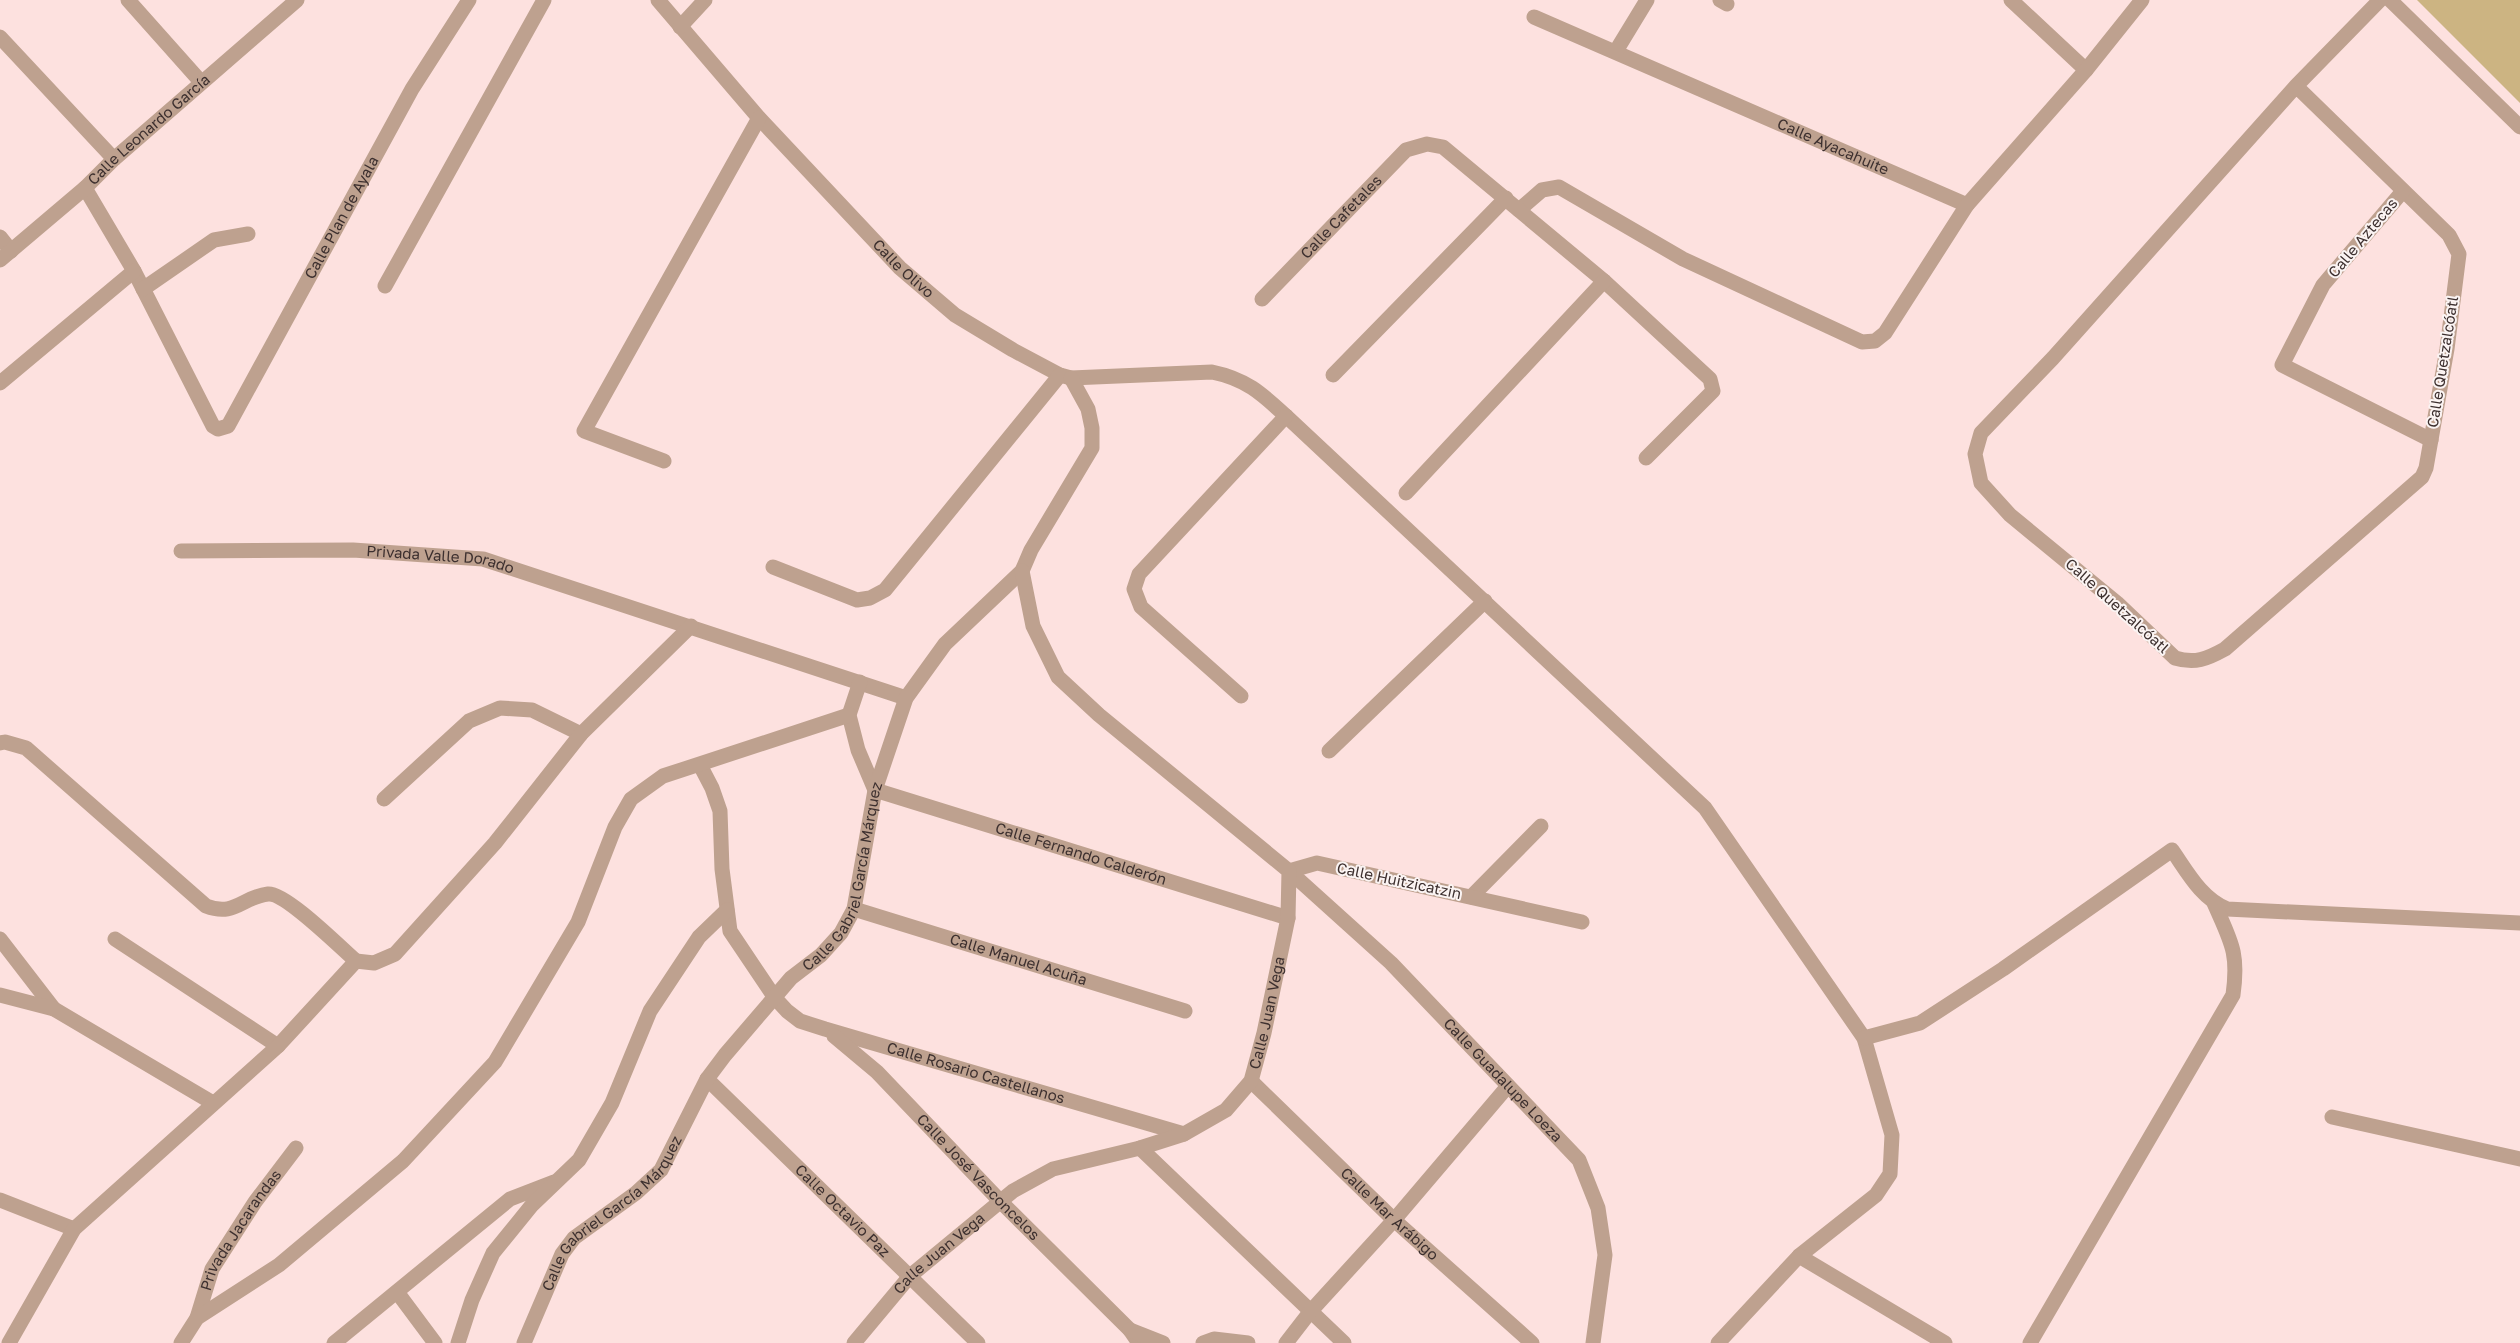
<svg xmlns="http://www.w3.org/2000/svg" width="2520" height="1343" viewBox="0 0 2520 1343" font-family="'Golos Text',sans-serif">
  <rect width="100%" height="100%" fill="#fde1df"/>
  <!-- pitch -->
  <path fill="#ccb482" d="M2417,0h103v103z"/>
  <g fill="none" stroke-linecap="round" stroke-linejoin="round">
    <!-- minor -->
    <g stroke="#bea18f" stroke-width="15">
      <path d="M128,0l73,82"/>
      <path id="s1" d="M658,0l101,118 141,150 55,47 58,35 47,25 11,3 141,-6c34,7 49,21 74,44l419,392 159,230 28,97 -2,39 -14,21 -77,61 -81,87"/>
      <path d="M1720,0l7,4"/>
      <path d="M2011,0l75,70"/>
      <path d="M2390,0l130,127"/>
      <path id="s2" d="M1534,17l433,188"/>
      <path d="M680,27l25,-27"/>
      <path d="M0,37l114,122"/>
      <path d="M1616,51l31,-51"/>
      <path d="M2296,86l153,149 10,19 -12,95 -21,119 -4,9 -197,172c-18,10 -30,15 -50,9l-58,-55 -107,-88 -29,-32 -6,-29 6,-21 72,-75 243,-272 84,-86"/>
      <path id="s3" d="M85,188l49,83 79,155 5,3 10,-3 184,-337 57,-89"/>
      <path d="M2403,191l-80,94 -41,80 149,75"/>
      <path d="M1519,210l23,-20 17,-3 124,72 179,83 13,-1 10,-8 82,-128 119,-135 56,-70"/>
      <path d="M0,237l11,14"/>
      <path id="s4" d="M0,260l85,-72 29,-29 183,-159"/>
      <path d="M385,286l159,-286"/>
      <path d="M143,289l71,-49 34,-6"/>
      <path id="s5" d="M1262,299l144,-149 21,-6 16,3 161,134 106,98 3,12 -67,67"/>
      <path d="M1333,375l173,-177"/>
      <path d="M0,383l134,-112"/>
      <path d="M664,461l-80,-30 175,-313"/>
      <path d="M1406,493l198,-212"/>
      <path id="s6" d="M181,551l172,-1 130,9 423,139"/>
      <path d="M773,567l84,33 13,-2 15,-8 175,-215"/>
      <path id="s7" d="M860,682l-11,33 9,35 17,40 413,128"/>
      <path d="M1241,696l-100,-89 -7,-18 5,-15 147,-158"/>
      <path d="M0,743l5,-1 21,6 180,158c29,11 36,-9 62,-12 17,-2 73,54 88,67"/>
      <path d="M1329,751l156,-150"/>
      <path id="s8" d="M700,765l12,23 8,23 2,58 8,62 45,67 12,13 13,10 25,8 359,105"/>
      <path d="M384,799l85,-78 31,-13 32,2 49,24"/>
      <path d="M1471,897l70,-71"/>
      <path id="s9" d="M854,909l331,102"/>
      <path id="s10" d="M1582,922l-265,-59 -28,8 102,92 188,197 19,48 7,47 -12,88"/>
      <path d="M0,939l54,70"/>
      <path d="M115,939l163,107"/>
      <path d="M0,995l54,14 159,94"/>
      <path id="s11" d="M834,1036l43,36 124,130 129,128 9,13"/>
      <path d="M1864,1038l56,-15 83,-54 169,-119c16,23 29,48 55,59l293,14"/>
      <path id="s12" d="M707,1079l271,264"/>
      <path id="s13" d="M1251,1081l143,139 138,123"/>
      <path d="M2332,1117l188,42"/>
      <path d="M1140,1148l204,195"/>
      <path d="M0,1200l74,29"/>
      <path d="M1799,1256l146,87"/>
      <path d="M397,1292l38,51"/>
      <path id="s14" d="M197,1318l15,-49 43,-67 41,-54"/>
      <path d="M1130,1330l33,13"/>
      <path d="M9,1343l65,-114 204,-183 78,-85 18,2 21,-9 100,-111 86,-109 110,-108"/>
      <path d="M181,1343l16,-25 82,-53 124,-104 92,-99 83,-140 37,-95 16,-28 32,-23 186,-61"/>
      <path d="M334,1343l176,-144 44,-17"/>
      <path d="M458,1343l14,-43 21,-47 39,-48 47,-45 33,-57 38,-92 49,-74 28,-27"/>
      <path id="s15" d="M524,1343l38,-89 12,-16 62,-45 25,-23 46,-91 18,-24 66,-77 30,-23 20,-22 13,-24 21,-119 31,-92 39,-54 77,-73 9,-21 61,-102v-20l-4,-19 -17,-31"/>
      <path id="s16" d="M854,1343l56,-67 103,-85 40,-22 87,-21 44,-14 42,-24 25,-29 13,-48 24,-115 1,-47 -190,-156 -41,-38 -25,-51 -11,-55"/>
      <path d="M1203,1343l11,-4 34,4"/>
      <path d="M1286,1343l24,-31 84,-92 114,-134"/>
      <path d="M2030,1343l203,-348c6,-43 -2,-53 -19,-92"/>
    </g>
  </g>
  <g text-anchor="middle" stroke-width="4" stroke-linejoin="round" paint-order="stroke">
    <!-- street labels -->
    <g font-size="15" fill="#3d302f" stroke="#fbf4f3">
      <text dy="5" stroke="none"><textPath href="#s4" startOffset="198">Calle Leonardo García</textPath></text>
      <text dy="5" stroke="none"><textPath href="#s2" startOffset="326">Calle Ayacahuite</textPath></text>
      <text dy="5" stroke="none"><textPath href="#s5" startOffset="114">Calle Cafetales</textPath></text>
      <text dy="5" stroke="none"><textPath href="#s3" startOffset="524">Calle Plan de Ayala</textPath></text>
      <text transform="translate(2363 238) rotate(-50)" y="5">Calle Aztecas</text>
      <text dy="5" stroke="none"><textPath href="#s1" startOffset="364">Calle Olivo</textPath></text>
      <text transform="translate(2443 362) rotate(-81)" y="5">Calle Quetzalcóatl</text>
      <text dy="5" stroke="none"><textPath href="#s6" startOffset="260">Privada Valle Dorado</textPath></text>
      <text transform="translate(2117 606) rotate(42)" y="5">Calle Quetzalcóatl</text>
      <text dy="5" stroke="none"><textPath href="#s7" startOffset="330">Calle Fernando Calderón</textPath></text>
      <text dy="5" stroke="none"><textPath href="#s15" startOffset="581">Calle Gabriel García Márquez</textPath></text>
      <text transform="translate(1399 881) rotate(12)" y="5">Calle Huitzicatzin</text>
      <text dy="5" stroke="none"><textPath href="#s9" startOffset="172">Calle Manuel Acuña</textPath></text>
      <text dy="5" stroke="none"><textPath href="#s16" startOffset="559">Calle Juan Vega</textPath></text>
      <text dy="5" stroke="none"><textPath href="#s8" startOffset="469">Calle Rosario Castellanos</textPath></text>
      <text dy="5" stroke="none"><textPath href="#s10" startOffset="600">Calle Guadalupe Loeza</textPath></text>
      <text dy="5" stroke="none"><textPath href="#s11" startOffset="202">Calle José Vasconcelos</textPath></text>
      <text dy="5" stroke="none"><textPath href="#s12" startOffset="189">Calle Octavio Paz</textPath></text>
      <text dy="5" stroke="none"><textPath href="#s15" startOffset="161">Calle Gabriel García Márquez</textPath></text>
      <text dy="5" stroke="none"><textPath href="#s13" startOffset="192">Calle Mar Arábigo</textPath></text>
      <text dy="5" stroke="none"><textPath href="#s14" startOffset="99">Privada Jacarandas</textPath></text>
      <text dy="5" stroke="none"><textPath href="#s16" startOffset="124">Calle Juan Vega</textPath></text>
    </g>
  </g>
</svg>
